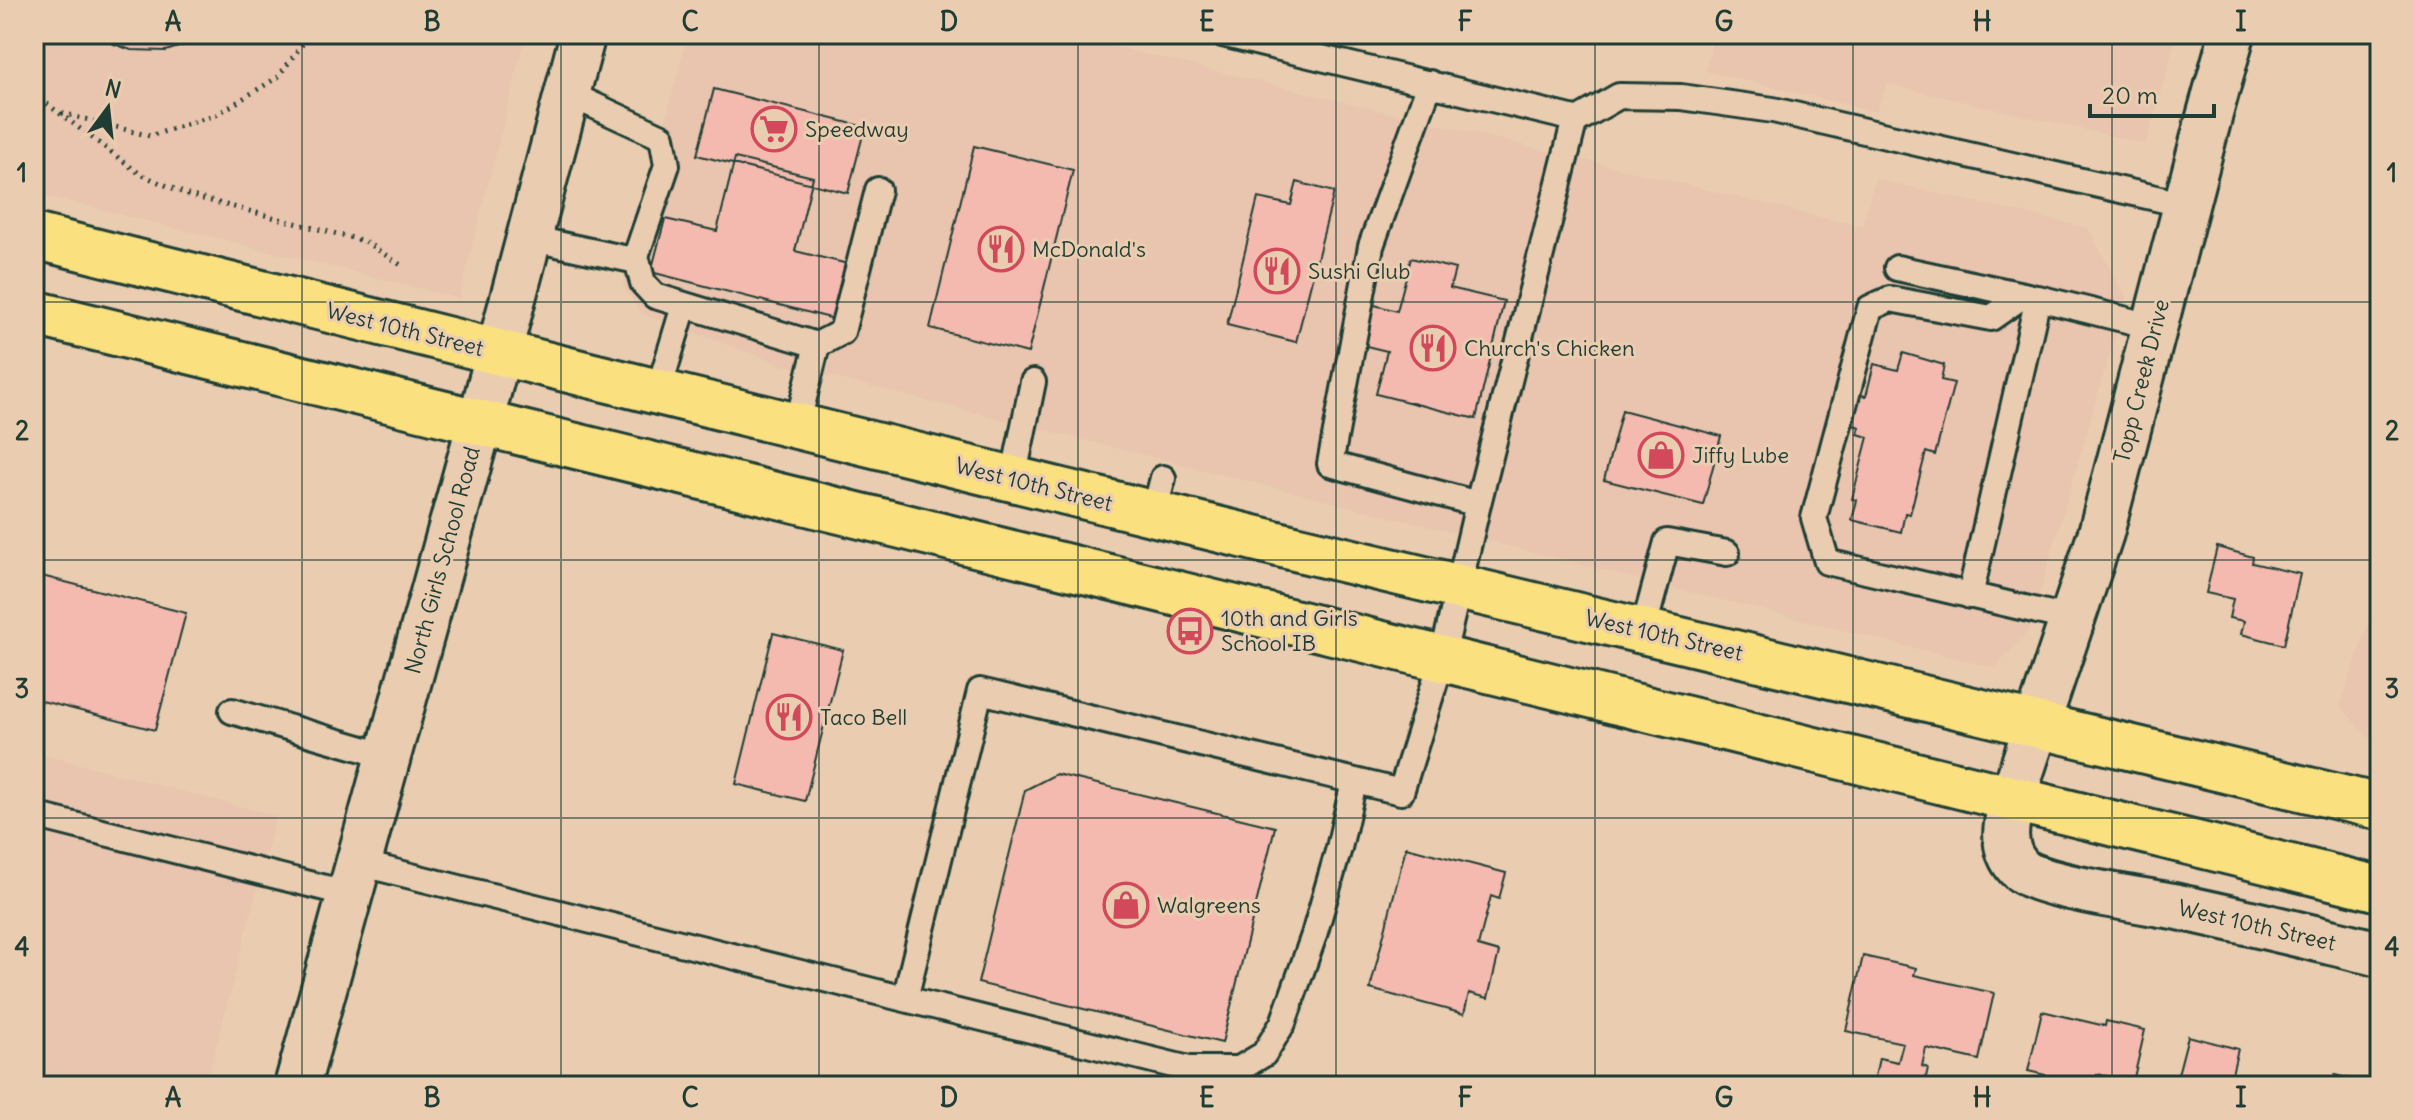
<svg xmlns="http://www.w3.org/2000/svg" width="2414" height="1120" viewBox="0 0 2414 1120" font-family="Delius,sans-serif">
  <rect width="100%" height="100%" fill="#eacdb0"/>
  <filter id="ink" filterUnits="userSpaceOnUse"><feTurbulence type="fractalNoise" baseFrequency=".0125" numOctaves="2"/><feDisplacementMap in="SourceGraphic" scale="16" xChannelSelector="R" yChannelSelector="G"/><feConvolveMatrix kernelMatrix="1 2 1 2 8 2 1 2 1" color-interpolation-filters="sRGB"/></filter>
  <g filter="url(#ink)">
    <!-- built -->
    <path fill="#e9c4ae" d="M34,34h492l-67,264 -425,-105z
      M688,34h374l800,193 13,-48 213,49 38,70 -97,331 -34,39 -1215,-304 -138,-50 -19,-28z
      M1714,34h463l-31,110 -259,-60 -11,28 -170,-41z
      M2380,591v151l-10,-3 -30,-33z
      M34,752l242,64 -70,270h-172z"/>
    <!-- building -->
    <path fill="#f5baaf" stroke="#1f3d34" stroke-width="2" d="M96,34h112l-8,6 -34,11 -35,-1 -17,-6z
      M714,89l151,38 -17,66 -151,-38z
      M974,146l99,24 -45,183 -98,-25z
      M735,158l78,19 -18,74 53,13 -14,55 -183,-47 14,-53 52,12z
      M1297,182l37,10 -38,150 -69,-17 31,-127 33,7z
      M1411,258l44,11 -5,19 54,13 -28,118 -100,-25 11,-43 -29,-7 9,-41 30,8z
      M1903,353l41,12 -3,15 13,3 -19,72 -9,-3 -16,62 -5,-1 -4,19 -49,-12 5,-20 -5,-1 16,-62 -10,-3 2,-7 -7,-2 7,-30 6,1 8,-32 24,6z
      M1622,410l99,26 -18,69 -99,-25z
      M2217,547l36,10 -1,6 48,11 -16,71 -43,-11 3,-13 -15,-3 4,-19 -27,-6z
      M34,574l152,39 -31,117 -121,-31z
      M773,633l70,17 -38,151 -69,-17z
      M1056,774l219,53 -53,216 -244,-60 47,-193z
      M1406,847l100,26 -7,26 -8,-3 -13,50 21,6 -11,46 -19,-5 -5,21 -94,-25z
      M1863,956l53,12 -2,7 80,18 -15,67 -53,-12 -4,18 6,2 -4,18h-51l6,-28 19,4 5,-19 -57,-12z
      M2042,1011l63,15 1,-5 39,9 -12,52 -36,-8 -4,12 -65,-15z
      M2188,1036l50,13 -9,37h-54z
      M2335,1075l45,11h-48z"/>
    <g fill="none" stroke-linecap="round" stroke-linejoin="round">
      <!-- lane casing -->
      <g stroke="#1f3d34" stroke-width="30">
        <path id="lane" d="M1222,34l353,85h4l40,-23 62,1 92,13 413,95
          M1430,83l-59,163 -41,218 148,40 97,-385
          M567,93l95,44 5,28 -31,91 7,27 12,13 162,49
          M529,238l108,23
          M1897,268l135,29
          M2024,295l-33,23 -101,-19 -20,9 -56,210 13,44 245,57
          M658,392l26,-86
          M797,426l20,-81 25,-13 36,-142
          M1013,479l20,-97
          M1154,513l9,-35
          M1970,596l68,-298 117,29
          M1643,631l24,-89 60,11
          M232,711l155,45
          M34,815l315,79
          M359,863l546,136 75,-308 421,101 41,-133 36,-155
          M905,999l284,70h50l25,-15 19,-31 31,-88 25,-87 15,-66"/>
      </g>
      <!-- street casing -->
      <g stroke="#1f3d34" stroke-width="50">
        <path id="street" d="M2232,34l-24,87 -107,412 -89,266c-6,24 -12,49 7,69 16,18 130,33 159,39 68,14 135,31 202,47"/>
      </g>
      <!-- secondary casing -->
      <g stroke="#1f3d34" stroke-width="50">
        <path id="secondary" d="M297,1086l183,-663 103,-389"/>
      </g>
      <!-- primary casing -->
      <g stroke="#1f3d34" stroke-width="50">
        <path id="primary" d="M34,236l555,139 693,170 1098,262
          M34,313l2346,576"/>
      </g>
      <!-- path -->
      <path stroke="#1f3d34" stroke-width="5" stroke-dasharray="2 6" stroke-linecap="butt" d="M34,94l106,80 48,21 176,46 37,24
        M62,113l88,23 66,-21 62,-38 32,-43"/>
      <!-- lane -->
      <use href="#lane" stroke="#eacdb0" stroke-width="24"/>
      <!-- street -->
      <use href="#street" stroke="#eacdb0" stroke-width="44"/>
      <!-- secondary -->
      <use href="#secondary" stroke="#eacdb0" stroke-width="44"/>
      <!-- primary -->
      <use href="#primary" stroke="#fbe080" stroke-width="44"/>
    </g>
  </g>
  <!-- grid -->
  <path fill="none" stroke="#1f3d34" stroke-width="2" stroke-opacity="0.55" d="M302,34v1052M561,34v1052M819,34v1052M1078,34v1052M1336,34v1052M1595,34v1052M1853,34v1052M2112,34v1052M34,302h2346M34,560h2346M34,818h2346"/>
  <!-- icons -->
  <defs>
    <g id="supermarket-ring" transform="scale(2.3)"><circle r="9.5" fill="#eacdb0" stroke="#d1495b" stroke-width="1.5"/><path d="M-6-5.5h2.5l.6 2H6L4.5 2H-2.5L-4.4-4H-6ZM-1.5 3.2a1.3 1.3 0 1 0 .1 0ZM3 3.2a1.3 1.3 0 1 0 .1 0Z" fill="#d1495b"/></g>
    <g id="restaurant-ring" transform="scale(2.3)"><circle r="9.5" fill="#eacdb0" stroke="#d1495b" stroke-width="1.5"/><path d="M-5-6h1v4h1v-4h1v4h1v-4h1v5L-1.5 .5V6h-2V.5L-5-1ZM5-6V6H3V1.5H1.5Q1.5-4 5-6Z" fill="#d1495b"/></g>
    <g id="shop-ring" transform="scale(2.3)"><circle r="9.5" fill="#eacdb0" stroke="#d1495b" stroke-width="1.5"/><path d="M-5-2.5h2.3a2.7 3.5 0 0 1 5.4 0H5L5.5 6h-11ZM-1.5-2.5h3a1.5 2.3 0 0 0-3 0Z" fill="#d1495b"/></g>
    <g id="bus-ring" transform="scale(2.3)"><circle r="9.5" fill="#eacdb0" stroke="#d1495b" stroke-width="1.5"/><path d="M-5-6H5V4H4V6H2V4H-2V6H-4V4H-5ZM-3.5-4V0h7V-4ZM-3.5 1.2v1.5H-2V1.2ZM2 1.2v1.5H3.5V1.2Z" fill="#d1495b"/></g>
  </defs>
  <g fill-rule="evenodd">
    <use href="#supermarket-ring" x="774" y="129"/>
    <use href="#restaurant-ring" x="1001" y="249"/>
    <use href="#restaurant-ring" x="1277" y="271"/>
    <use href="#restaurant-ring" x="1433" y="348"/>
    <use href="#shop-ring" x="1661" y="455"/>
    <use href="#bus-ring" x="1190" y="631"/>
    <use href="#restaurant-ring" x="789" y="717"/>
    <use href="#shop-ring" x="1126" y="905"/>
  </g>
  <g text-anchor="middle" stroke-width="6" stroke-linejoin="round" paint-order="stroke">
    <!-- poi labels -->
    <g font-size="22" fill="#1f3d34" stroke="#eacdb0" text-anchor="start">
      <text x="805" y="137">Speedway</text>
      <text x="1032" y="257">McDonald's</text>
      <text x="1308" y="279">Sushi Club</text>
      <text x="1464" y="356">Church's Chicken</text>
      <text x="1692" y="463">Jiffy Lube</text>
      <text x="1221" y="626">10th and Girls<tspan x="1221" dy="25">School IB</tspan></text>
      <text x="820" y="725">Taco Bell</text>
      <text x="1157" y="913">Walgreens</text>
    </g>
    <!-- street labels -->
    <g font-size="22" fill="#1f3d34" stroke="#eacdb0">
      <text transform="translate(405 329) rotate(14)" y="8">West 10th Street</text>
      <text transform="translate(2141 381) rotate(-76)" y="8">Topp Creek Drive</text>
      <text transform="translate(1034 484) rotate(14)" y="8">West 10th Street</text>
      <text transform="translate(442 560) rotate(-75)" y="8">North Girls School Road</text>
      <text transform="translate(1664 635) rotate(13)" y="8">West 10th Street</text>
      <text transform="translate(2257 925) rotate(13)" y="8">West 10th Street</text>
    </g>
  </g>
  <!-- margin -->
  <rect width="2414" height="1120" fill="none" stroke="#eacdb0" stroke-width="88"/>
  <!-- north arrow -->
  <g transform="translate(108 108) rotate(15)" stroke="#eacdb0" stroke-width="6" paint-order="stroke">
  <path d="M0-6L14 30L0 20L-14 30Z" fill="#1f3d34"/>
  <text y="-12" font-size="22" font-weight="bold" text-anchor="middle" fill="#1f3d34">N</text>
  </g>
  <!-- scale -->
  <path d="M2090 104v12h124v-12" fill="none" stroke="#1f3d34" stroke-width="4"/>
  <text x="2102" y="104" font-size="24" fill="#1f3d34" stroke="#eacdb0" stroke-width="6" paint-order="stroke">20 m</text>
  <rect x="44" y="44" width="2326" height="1032" fill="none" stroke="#1f3d34" stroke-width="3"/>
  <g font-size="26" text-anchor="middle" font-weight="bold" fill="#1f3d34">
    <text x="173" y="31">A</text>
    <text x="432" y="31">B</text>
    <text x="690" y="31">C</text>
    <text x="949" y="31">D</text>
    <text x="1207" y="31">E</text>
    <text x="1465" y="31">F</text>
    <text x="1724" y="31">G</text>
    <text x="1982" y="31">H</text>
    <text x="2241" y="31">I</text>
    <text x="22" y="182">1</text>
    <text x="2392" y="182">1</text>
    <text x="22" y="440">2</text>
    <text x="2392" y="440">2</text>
    <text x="22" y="698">3</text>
    <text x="2392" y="698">3</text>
    <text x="22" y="956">4</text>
    <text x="2392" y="956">4</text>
    <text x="173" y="1107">A</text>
    <text x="432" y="1107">B</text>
    <text x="690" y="1107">C</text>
    <text x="949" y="1107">D</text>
    <text x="1207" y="1107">E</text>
    <text x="1465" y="1107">F</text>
    <text x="1724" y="1107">G</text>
    <text x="1982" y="1107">H</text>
    <text x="2241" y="1107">I</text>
  </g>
</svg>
